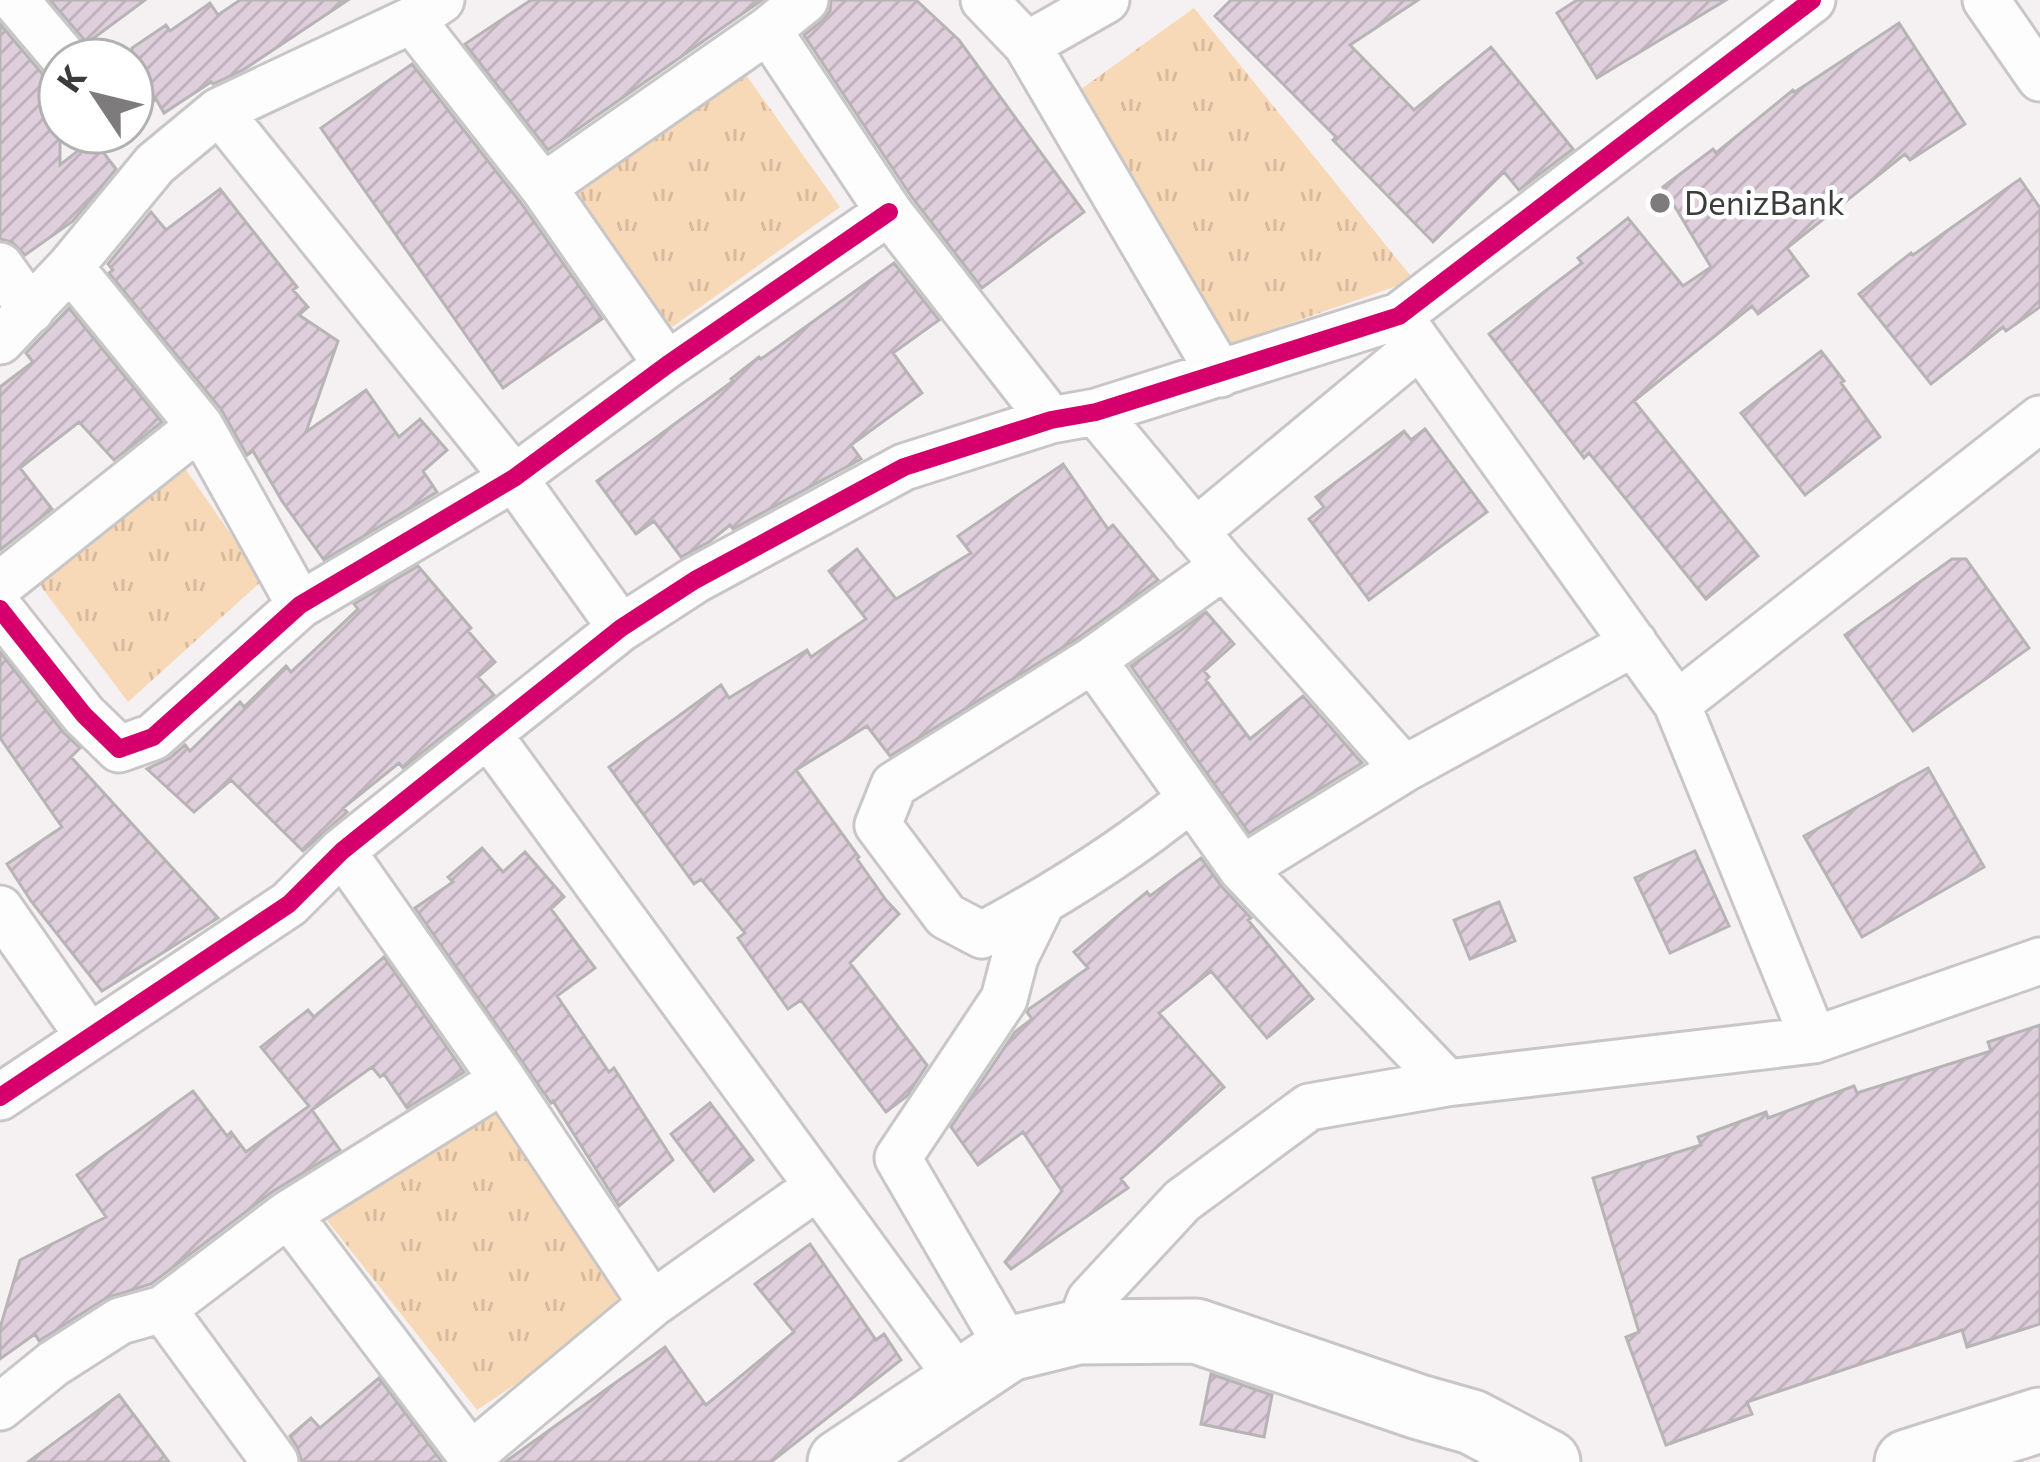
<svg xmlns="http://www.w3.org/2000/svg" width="2040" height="1462" viewBox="0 0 2040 1462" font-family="Commissioner,sans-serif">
  <defs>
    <pattern id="park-tufts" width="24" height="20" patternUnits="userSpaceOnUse" patternTransform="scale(3)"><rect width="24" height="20" fill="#f8d9b7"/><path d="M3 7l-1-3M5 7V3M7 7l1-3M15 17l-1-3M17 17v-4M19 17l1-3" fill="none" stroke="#d6bb9e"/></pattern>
    <pattern id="building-hatch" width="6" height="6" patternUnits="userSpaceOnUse" patternTransform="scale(3)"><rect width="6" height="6" fill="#dfcedb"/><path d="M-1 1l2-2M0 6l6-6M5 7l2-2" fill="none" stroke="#c0b2bd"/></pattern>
  </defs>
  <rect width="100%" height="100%" fill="#f5f1f2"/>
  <!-- park -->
  <path fill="url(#park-tufts)" d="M1194,8l220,272 -189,66 -148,-254z
    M739,65l101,142 -169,121 -101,-143z
    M177,457l86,123 -135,122 -98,-130z
    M495,1109l137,198 -155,103 -152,-192z"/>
  <!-- building -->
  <path fill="url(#building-hatch)" stroke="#b7b4b5" stroke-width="3" d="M50,0h95l-58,43z
    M240,0h108l-105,70 -30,14 -2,-2 -47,31 -8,-14 -24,18v-69l34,-23 4,6 40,-28 8,12z
    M531,0h231l-214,150 -83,-106z
    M831,0h85l43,40 125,172 -102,76 -71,-92 -107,-161 19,-15 7,-9z
    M1231,0h187l-68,45 64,65 77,-63 82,102 -54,41 -15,-18 -71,70 -100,-102 3,-3 -121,-121z
    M1577,0h149l-129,78 -40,-65z
    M1899,23l66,101 -55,36 -5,-6 -118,94 21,28 -50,38 -6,-8 -118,95 124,155 -52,43 -117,-146 -5,5 -95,-124 93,-71 -4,-5 50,-40 55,68 28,-19 -48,-80 50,-38 3,4 77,-63 2,2z
    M0,24l45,53 15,9v79l33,-26 23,30 -43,52 -48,34 -13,-13 -12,-3z
    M412,64l109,139 81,116 -99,69 -182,-260z
    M2020,179l20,29v99l-34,24 -3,-4 -72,57 -72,-90 52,-41 2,2z
    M220,189l77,98 -4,3 15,17 -9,8 39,26 -32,91 60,-42 33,47 21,-18 27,31 -24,21 14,21 -113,68 -42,-59 -29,-50 -6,4 -26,-46 -112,-136 4,-3 -5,-6 43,-52 15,18z
    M894,263l45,57 -46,33 29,40 -71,52 10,14 -128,70 -3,-4 -21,17 -28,15 -27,-36 -18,13 -39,-53 136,-100 -2,-2 28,-22 2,2z
    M69,308l93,114 -48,38 -35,-38 -59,46 32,41 -52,41v-163l33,-25 -7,-9z
    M1821,351l23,30 -3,2 39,54 -75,58 -64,-82z
    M1425,429l62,83 -118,88 -60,-81 15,-12 -8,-10 88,-66 7,9z
    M1063,464l45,65 5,-4 45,55 -80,58 -188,118 -23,-30 -71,44 63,87 -2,2 29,41 13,14 -49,49 77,102 -20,31 -21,16 -85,-112 -13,9 -50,-71 7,-5 -44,-54 -7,5 -85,-117 112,-82 8,13 78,-48 4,7 55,-38 -37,-48 28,-22 39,50 75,-46 -13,-17z
    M1952,559h14l63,89 -116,83 -68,-96z
    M418,566l53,62 -3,3 27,31 -17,15 16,18 -91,73 -4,-5 -56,45 4,4 -44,39 -72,-71 -37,32 -47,-43 23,-11 15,-13 5,6 50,-49 4,5 42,-41 5,6 67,-63 -4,-5z
    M1206,612l28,32 -30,27 5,6 -3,3 44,59 53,-43 59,67 -113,70 -118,-167z
    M0,652l63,80 17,16 -9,9 147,161 -116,73 -71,-90 -24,-37 55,-37 -62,-89z
    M1928,768l56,99 -122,70 -58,-101z
    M482,848l21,24 22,-20 39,45 -13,12 44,59 -38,28 52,76 5,-4 59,92 -54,46 -66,-105 -2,2 -136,-195 38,-26 -5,-5z
    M1695,851l34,75 -59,27 -35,-75z
    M1201,858l21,29 29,31 -3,2 65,79 -46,39 -56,-67 -52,42 65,74 -103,92 7,9 -117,81 -6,-7 57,-71 -39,-59 -45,33 -27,-38 64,-95 17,-13 -5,-7 2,-3 59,-41 -14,-16 73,-60 3,4z
    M1499,902l16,39 -45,18 -16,-39z
    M384,957l80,115 -57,36 -23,-34 -4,3 -8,-10 -60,43 28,40 -68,42 -121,92 -45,14 -67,43 -4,-7 -35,25v-31l20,-68 86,-43 -29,-42 116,-84 34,45 4,-4 15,20 63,-46 -48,-59 47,-37 6,7z
    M2040,1025v299l-73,23 -5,-17 -215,72 5,12 -86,31 -40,-108 13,-5 -46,-154 108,-33 -3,-8 68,-25 2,6 86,-32 3,7 134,-42 -3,-9z
    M710,1103l43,57 -39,31 -43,-57z
    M810,1244l66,96 8,-6 17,26 -130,102h-266l160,-115 41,58 88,-73 -39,-48z
    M1211,1374l61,21 -8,42 -63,-13z
    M379,1378l63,84h-140l-5,-15 -7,-11 21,-18 9,10z
    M119,1395l50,67h-141z"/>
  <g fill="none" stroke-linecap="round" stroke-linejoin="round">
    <!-- street casing -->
    <g stroke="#c8c6c6" stroke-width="51">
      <path id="street" d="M15,0l51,60
        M984,0l43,45 193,329
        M1986,0l54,78
        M412,20l131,167 124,178
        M768,30l121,182 162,208
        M1027,45l79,-45
        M219,111l193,-91 29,-20
        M543,187l225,-157 37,-30
        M0,266l31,44
        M70,267l130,159 100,179
        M1399,316l278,388 137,336
        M0,341l70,-74 85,-103 64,-53 295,367 107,150
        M1096,412l128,154 180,203
        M1195,532l224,-186
        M0,585l200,-159
        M0,609l84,106 35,34 34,-12 147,-132 214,-127 153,-113 222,-153
        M1093,660l149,209 205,214
        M1677,704l363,-285
        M488,734l473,648
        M1191,798c-64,53 -136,98 -209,137l-36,-19 -68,-91 16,-40 199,-125 131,-94
        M342,851l161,229 149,224
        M1242,869l162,-100 230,-126
        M0,909l89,128
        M0,1097l289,-193 53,-53 146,-117 133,-106 74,-48 209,-113 147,-47 45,-8 303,-96 413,-316
        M288,1214l188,248
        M163,1309l112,153
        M1078,1332l12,-32 92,-99 127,-94 138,-24 367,-43 226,-79
        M1009,1349l-111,-191 106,-159 11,-42 26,-53
        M0,1407l53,-43 67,-43 43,-12 125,-95 215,-134
        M471,1455l181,-151 165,-117"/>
    </g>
    <!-- secondary casing -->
    <g stroke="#c8c6c6" stroke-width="69">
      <path id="secondary" d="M840,1462l169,-113 69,-17 118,-1 223,76 53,15 76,40
        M1907,1462l133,-42"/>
    </g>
    <!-- street -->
    <use href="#street" stroke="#fefdfd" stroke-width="45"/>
    <!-- secondary -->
    <use href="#secondary" stroke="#fefdfd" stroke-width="63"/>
    <!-- cycleway casing -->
    <g stroke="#fff" stroke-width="26">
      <path id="cycleway" d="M0,609l84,106 35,34 34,-12 147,-132 214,-127 153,-113 222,-153
        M0,1097l289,-193 53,-53 146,-117 133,-106 74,-48 209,-113 147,-47 45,-8 303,-96 413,-316"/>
    </g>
    <!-- cycleway -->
    <use href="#cycleway" stroke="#d6006c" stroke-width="18"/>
  </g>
  <!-- markers -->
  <circle fill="#7d7b7c" stroke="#fff" stroke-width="4.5" cx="1660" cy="203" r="12"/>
  <g text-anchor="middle" stroke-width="9" stroke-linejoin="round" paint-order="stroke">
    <!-- poi labels -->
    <g font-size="33" fill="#3d3b3c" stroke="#fff" text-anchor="start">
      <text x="1684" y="215">DenizBank</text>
    </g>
  </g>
  <!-- north arrow -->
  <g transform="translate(96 96) rotate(305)"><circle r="57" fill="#ffffff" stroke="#b1b1b1" stroke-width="3"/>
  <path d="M0-9L21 45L0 30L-21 45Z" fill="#7d7b7c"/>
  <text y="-18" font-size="33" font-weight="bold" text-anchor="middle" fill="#3d3b3c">K</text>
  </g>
</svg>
